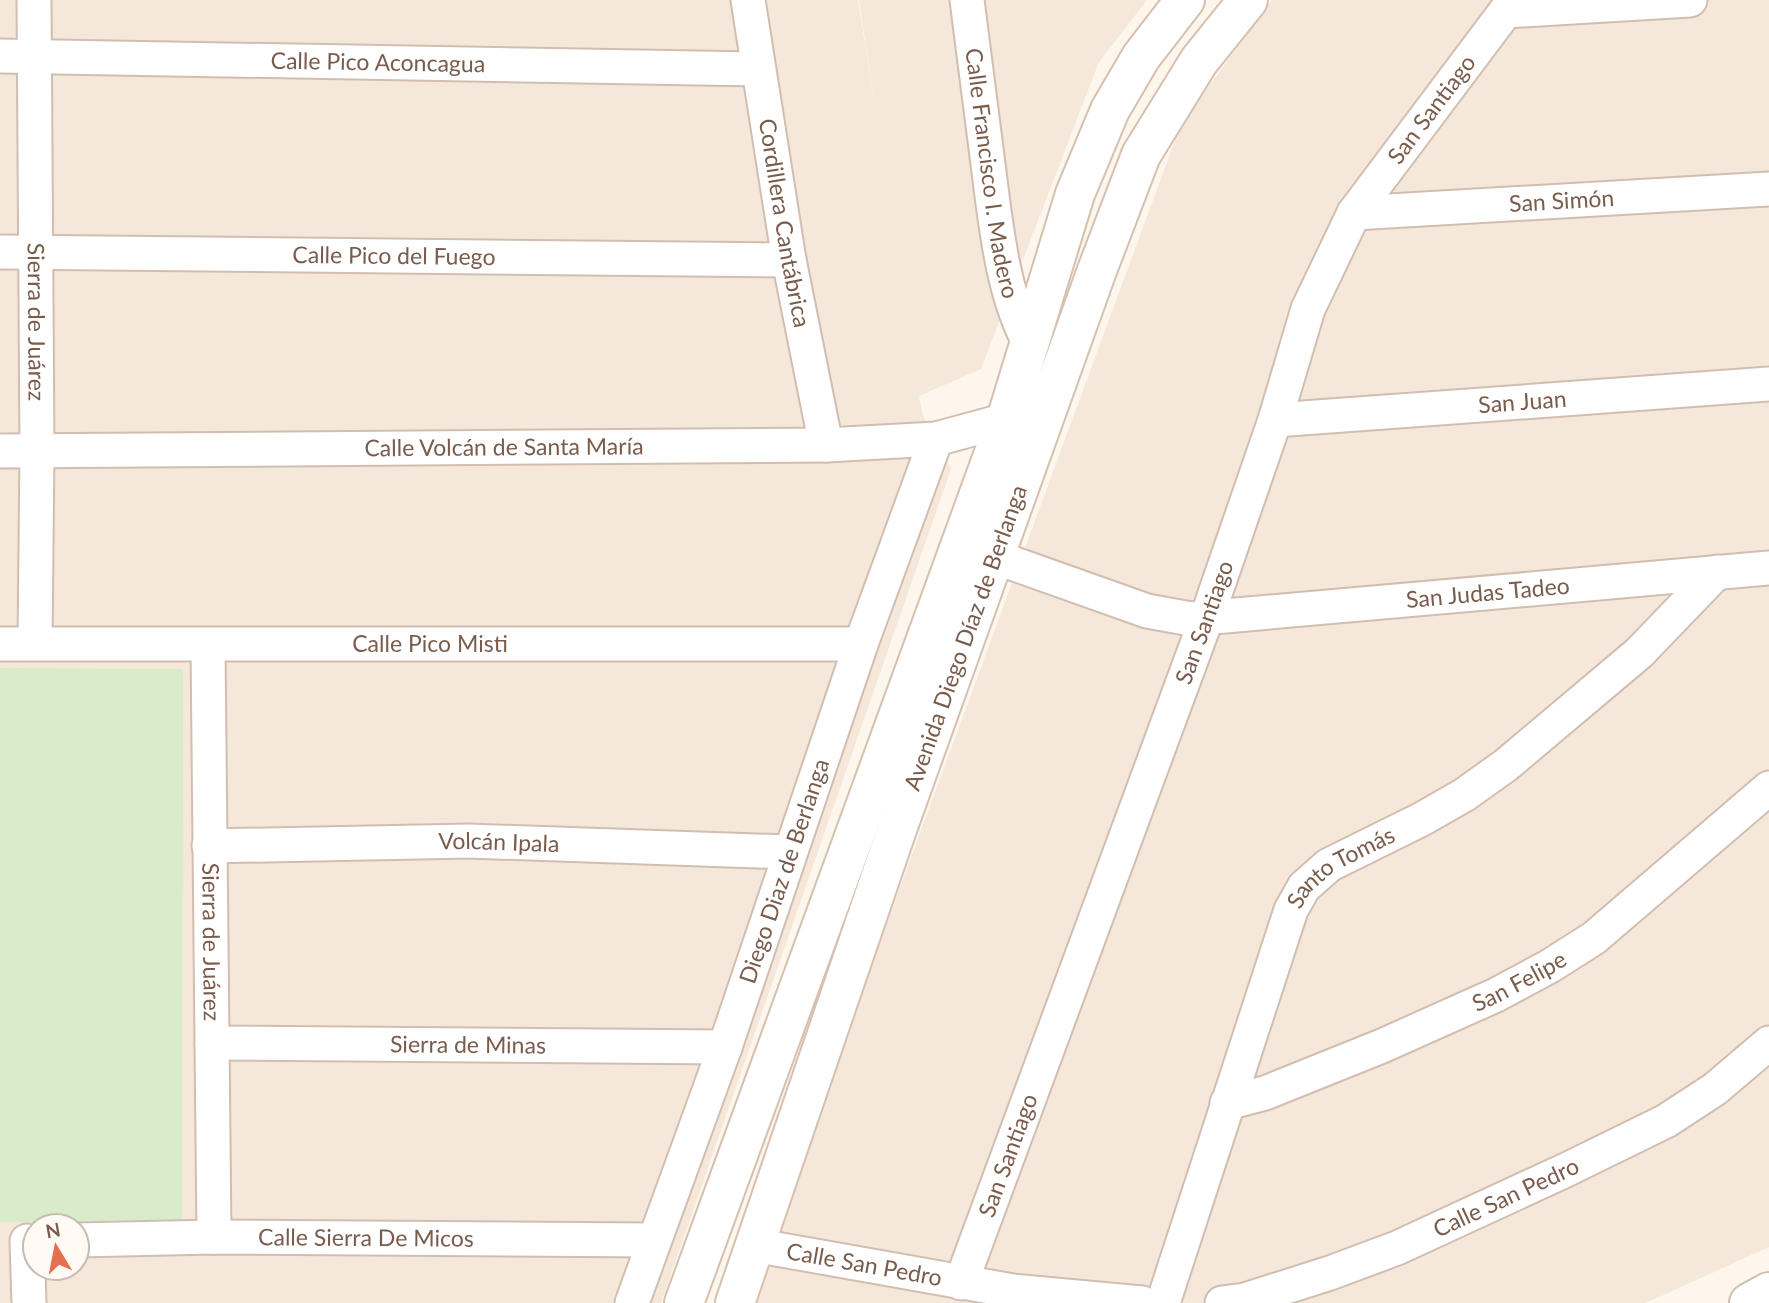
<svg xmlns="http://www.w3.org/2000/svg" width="1769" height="1303" viewBox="0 0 1769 1303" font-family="Lato,sans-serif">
  <rect width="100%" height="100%" fill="#fdf6ec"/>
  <!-- residential -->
  <path fill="#f5e8da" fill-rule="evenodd" d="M0,0h858l19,119 -18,-119h288l-48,62 -118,307 -62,27 4,20 28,53 -290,834h-661zM35,1226h42v42h-42z
    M1272,0h497v1247l-123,56h-899l434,-1179z"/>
  <!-- green -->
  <path fill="#d8ecc9" d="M0,668l183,1 -1,554 -182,-1z"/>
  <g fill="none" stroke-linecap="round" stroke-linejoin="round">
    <!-- minor casing -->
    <g stroke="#d1beb0" stroke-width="37">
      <g id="minor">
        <path id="s1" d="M34,0l3,451 -2,192"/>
        <path id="s2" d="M748,0l41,260 37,185"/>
        <path id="s3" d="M967,0c7,57 15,114 22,172 7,55 14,123 41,172"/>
        <path d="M1506,11l184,-11"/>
        <path id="s4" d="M0,56l758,13"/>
        <path id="s5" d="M1354,213l415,-24"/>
        <path id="s6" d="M0,252l789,8"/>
        <path id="s7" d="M1275,420l494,-36"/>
        <path id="s8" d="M0,451l826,-6 110,-6 70,-19"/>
        <path id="s9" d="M995,557l152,54 44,8 578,-51"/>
        <path id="s10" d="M0,644h861"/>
        <path id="s11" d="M208,646l6,591"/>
        <path id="s12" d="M209,846l260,-5 320,11"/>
        <path id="s13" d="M212,1043l513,4"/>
        <path id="s14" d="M1227,1103l38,-10 117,-47 114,-51 54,-29 44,-28 175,-150"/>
        <path id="s15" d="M77,1240l137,-3 440,3"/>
        <path d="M27,1241l2,62"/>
        <path id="s16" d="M754,1245l259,46 129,12"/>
        <path id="s17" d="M961,1283l246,-666 68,-197 33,-111 46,-96 160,-213"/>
        <path id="s18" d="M632,1303l93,-256 136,-403 75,-205"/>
        <path id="s19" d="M1163,1303l128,-393 13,-23 25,-22 93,-46 42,-24 42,-30 133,-112 78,-81"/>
        <path id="s20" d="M1222,1303l23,-3 85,-27 67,-25 169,-78 100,-49 49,-32 54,-46"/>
      </g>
    </g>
    <!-- tertiary casing -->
    <g stroke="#d1beb0" stroke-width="42">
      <path id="tertiary" d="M1749,1303l20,-11"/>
    </g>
    <!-- secondary casing -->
    <g stroke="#d6c0b0" stroke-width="42">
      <g id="secondary">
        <path d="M684,1303l322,-883 69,-226 35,-84 31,-53 44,-57"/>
        <path id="s21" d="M735,1303l161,-471 200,-559 45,-118 58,-94 49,-61"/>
      </g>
    </g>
    <!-- minor -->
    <use href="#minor" stroke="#fff" stroke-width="33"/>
    <!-- tertiary -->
    <use href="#tertiary" stroke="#fff" stroke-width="38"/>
    <!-- secondary -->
    <use href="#secondary" stroke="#fff" stroke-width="38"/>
  </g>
  <g text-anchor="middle" stroke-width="5" stroke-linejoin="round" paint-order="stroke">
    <!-- street labels -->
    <g font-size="23" fill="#7a5c4d" stroke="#fffaf3">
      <text dy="8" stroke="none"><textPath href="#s4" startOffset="378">Calle Pico Aconcagua</textPath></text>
      <text dy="8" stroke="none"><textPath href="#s17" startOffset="1270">San Santiago</textPath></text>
      <text dy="8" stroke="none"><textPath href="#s3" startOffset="175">Calle Francisco I. Madero</textPath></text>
      <text dy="8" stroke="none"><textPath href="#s5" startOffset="208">San Simón</textPath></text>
      <text dy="8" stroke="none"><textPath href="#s2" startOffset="226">Cordillera Cantábrica</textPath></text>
      <text dy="8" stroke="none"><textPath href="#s6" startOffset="394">Calle Pico del Fuego</textPath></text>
      <text dy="8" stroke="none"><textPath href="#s1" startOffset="322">Sierra de Juárez</textPath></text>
      <text dy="8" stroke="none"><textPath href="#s7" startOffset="248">San Juan</textPath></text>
      <text dy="8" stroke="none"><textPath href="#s8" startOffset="504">Calle Volcán de Santa María</textPath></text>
      <text dy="8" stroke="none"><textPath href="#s9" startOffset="504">San Judas Tadeo</textPath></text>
      <text dy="8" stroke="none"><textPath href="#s17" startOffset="704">San Santiago</textPath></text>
      <text dy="8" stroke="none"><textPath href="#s21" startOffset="704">Avenida Diego Díaz de Berlanga</textPath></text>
      <text dy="8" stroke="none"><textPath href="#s10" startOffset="430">Calle Pico Misti</textPath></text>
      <text dy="8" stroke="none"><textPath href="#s12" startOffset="290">Volcán Ipala</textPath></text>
      <text dy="8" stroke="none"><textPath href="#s18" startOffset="458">Diego Diaz de Berlanga</textPath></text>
      <text dy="8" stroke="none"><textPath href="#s19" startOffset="481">Santo Tomás</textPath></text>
      <text dy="8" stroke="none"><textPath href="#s11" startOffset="296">Sierra de Juárez</textPath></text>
      <text dy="8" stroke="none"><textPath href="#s14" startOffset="317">San Felipe</textPath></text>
      <text dy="8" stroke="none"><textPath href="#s13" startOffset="256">Sierra de Minas</textPath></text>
      <text dy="8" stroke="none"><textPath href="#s17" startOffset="136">San Santiago</textPath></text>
      <text dy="8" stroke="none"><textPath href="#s20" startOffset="304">Calle San Pedro</textPath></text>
      <text dy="8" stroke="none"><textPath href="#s15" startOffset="289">Calle Sierra De Micos</textPath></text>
      <text dy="8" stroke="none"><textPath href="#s16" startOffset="112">Calle San Pedro</textPath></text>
    </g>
  </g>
  <!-- north arrow -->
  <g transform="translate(56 1247) rotate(350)"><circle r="33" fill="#fffaf3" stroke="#cabbb1" stroke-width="2"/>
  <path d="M0-5L12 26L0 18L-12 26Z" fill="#e76f51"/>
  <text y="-10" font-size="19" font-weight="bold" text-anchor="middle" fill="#7a5c4d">N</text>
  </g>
</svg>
